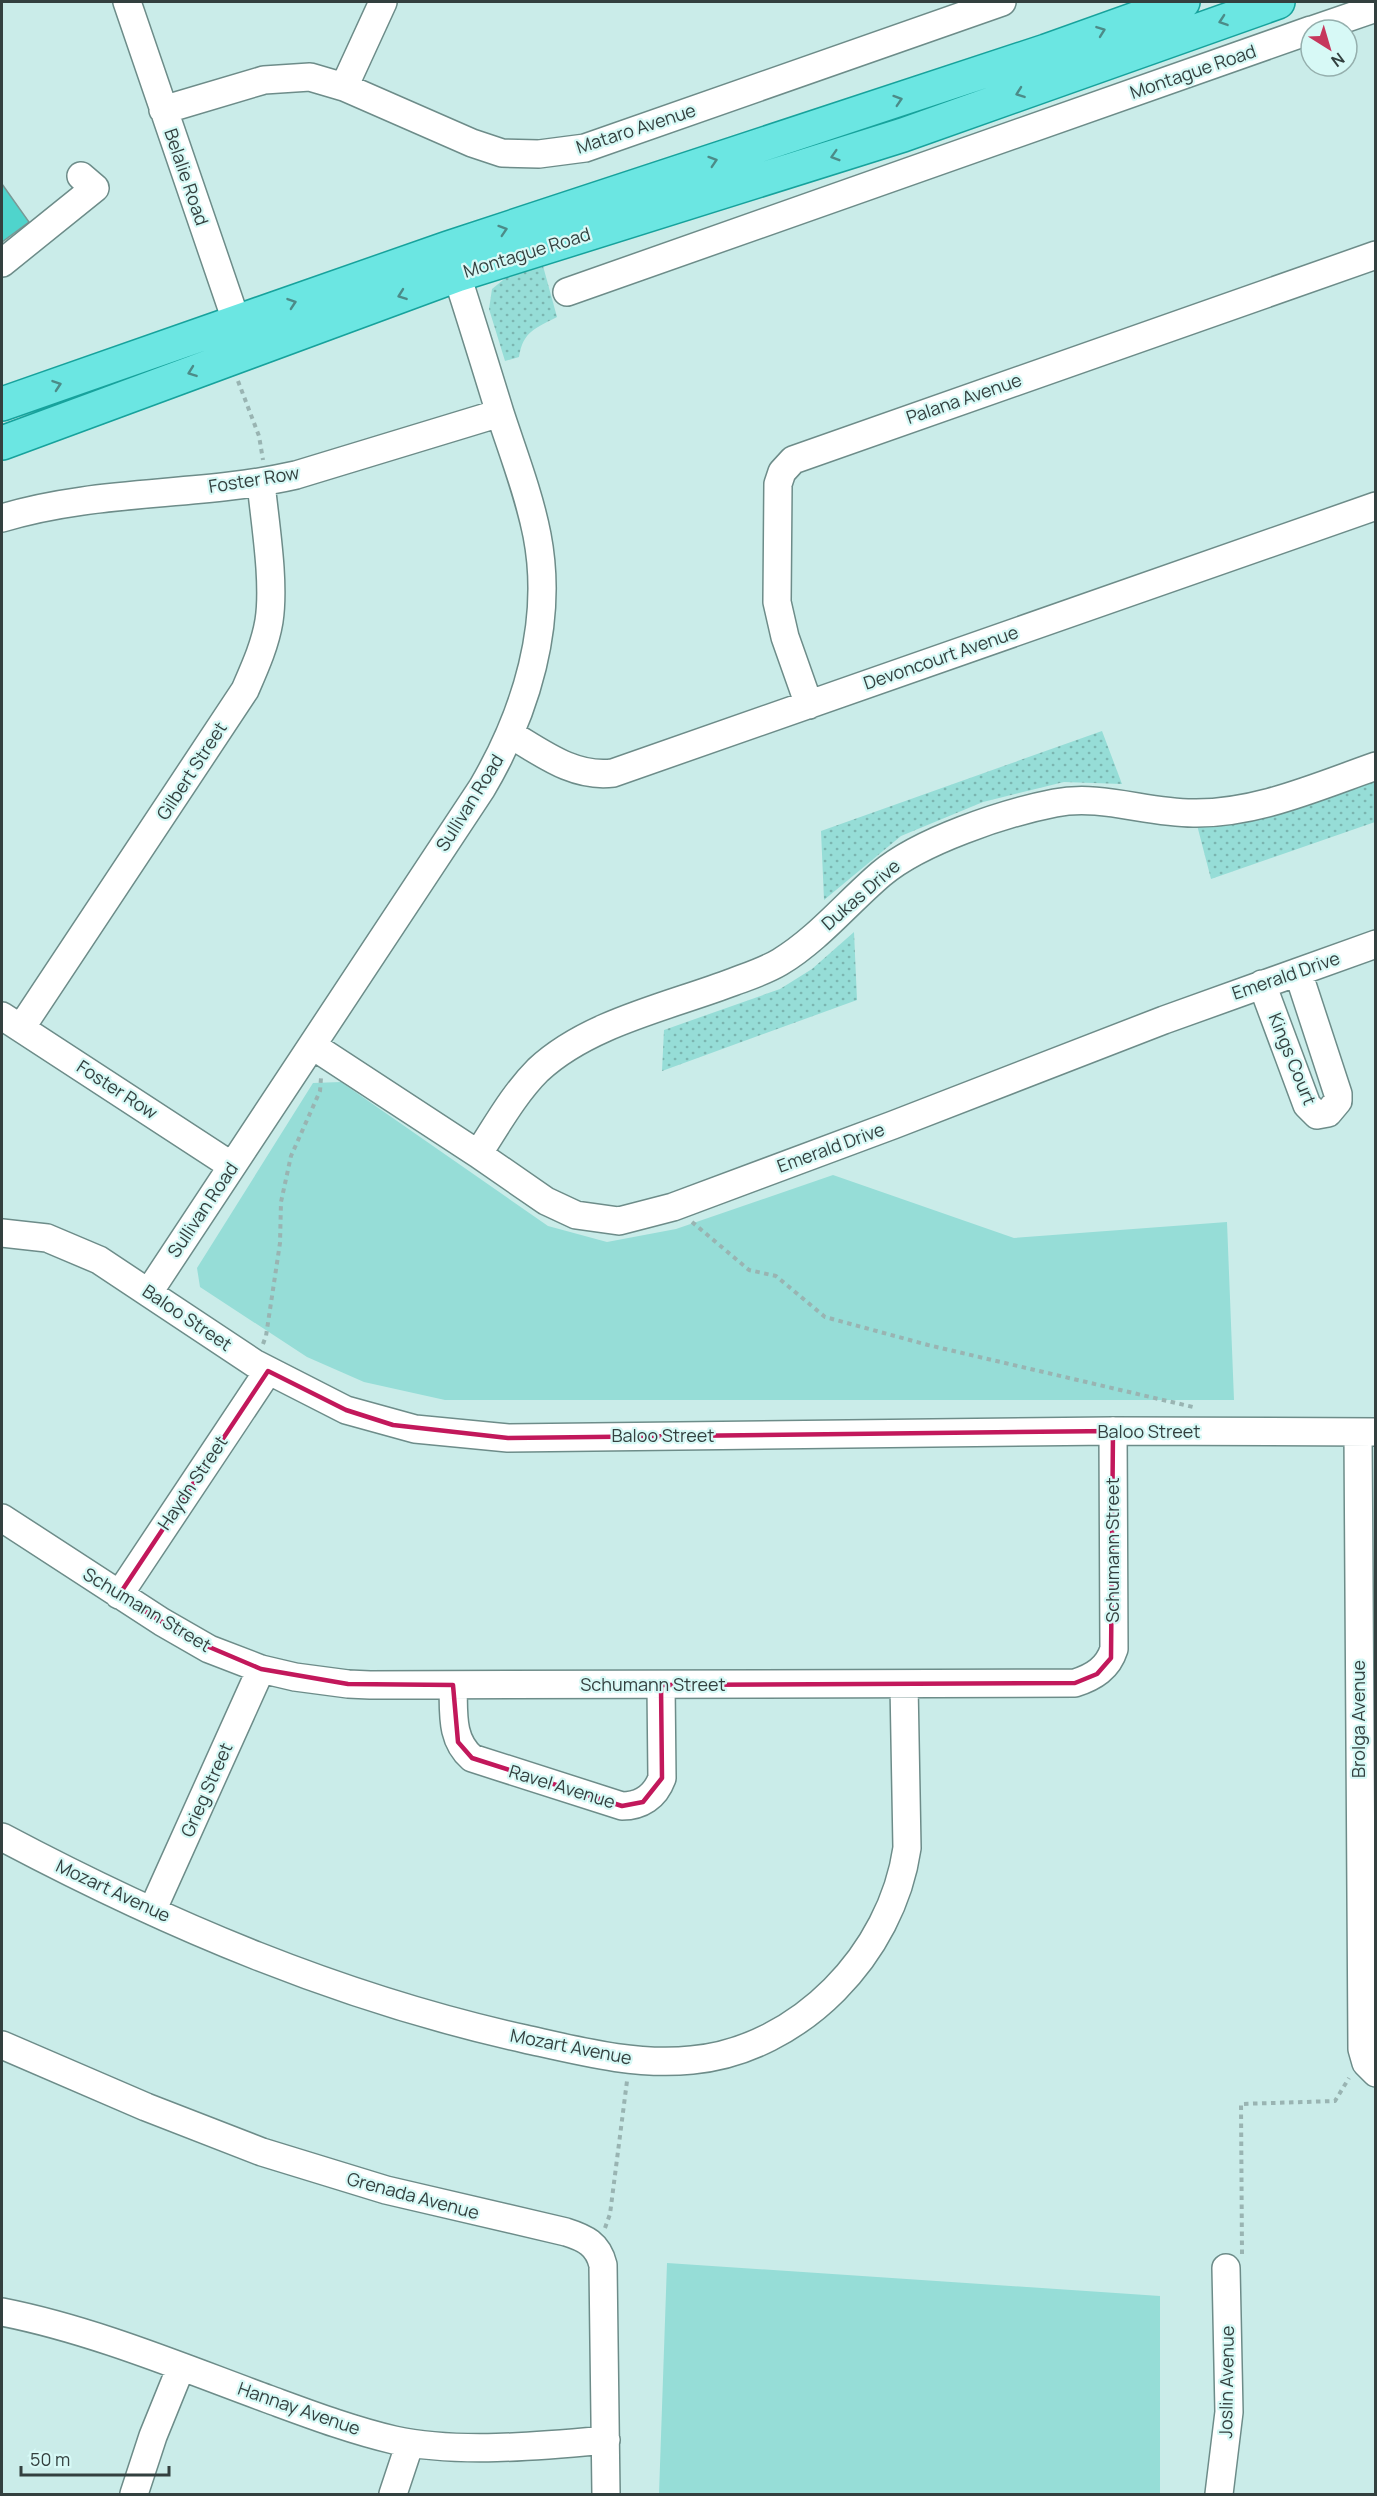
<svg xmlns="http://www.w3.org/2000/svg" width="1377" height="2496" viewBox="0 0 1377 2496" font-family="Manrope,sans-serif">
  <defs>
    <pattern id="grass-dots" width="8" height="8" patternUnits="userSpaceOnUse" patternTransform="scale(1.5)"><rect width="8" height="8" fill="#96ddd7"/><path d="M2 2h.1M6 6h.1" fill="none" stroke="#7bb5b0" stroke-width="1.8" stroke-linecap="round"/></pattern>
  </defs>
  <rect width="100%" height="100%" fill="#caece9"/>
  <!-- grass -->
  <path fill="url(#grass-dots)" d="M543,266l14,51c-21,11 -34,14 -38,40l-14,4 -16,-52 3,-20 16,-13z
    M1102,731l20,53 -58,-2 -81,20 -82,34 -77,64 -3,-69z
    M1375,779v43l-164,57 -14,-54z
    M854,932l3,68 -195,71 2,-41 116,-41 32,-20z"/>
  <!-- park -->
  <path fill="#96ddd7" d="M341,1082l207,144 59,16 69,-13 157,-54 181,63 213,-16 7,178h-789l-81,-18 -57,-25 -107,-70 -3,-19 116,-185z
    M667,2263l493,33v198h-501z"/>
  <!-- building -->
  <path fill="#4fd4cc" stroke="#799996" stroke-width="1.5" d="M2,184l27,38 -27,20z"/>
  <g fill="none" stroke-linecap="round" stroke-linejoin="round">
    <!-- minor casing -->
    <g stroke="#6d8c89" stroke-width="30">
      <path id="minor" d="M127,2l116,339
        M1312,30l64,-22
        M344,87l39,-85
        M163,110l101,-30 46,-3 34,10 128,56 30,10 37,1 46,-6 417,-146
        M2,263l93,-75 -14,-12
        M567,292l744,-262
        M2,518c95,-29 197,-21 294,-43l204,-62
        M809,705l-24,-68 -8,-35 1,-118 4,-12 11,-12 583,-205
        M510,734c32,19 64,44 103,39l763,-267
        M1262,984l45,121 10,10 11,-2 10,-12v-7l-40,-122
        M2,1016l230,150
        M21,1028l224,-338c10,-23 20,-45 24,-69 6,-39 -4,-98 -8,-138
        M313,1046l165,108 68,47 30,14 43,6 54,-14 220,-82 271,-105 212,-76
        M478,1154c19,-29 36,-60 60,-84 50,-47 132,-64 195,-88 16,-6 32,-11 47,-20 38,-23 67,-59 101,-88 39,-33 123,-61 174,-71 46,-9 91,10 138,10 63,1 123,-26 183,-47
        M2,1233l45,5 52,22 155,103 92,47 69,19 93,9 605,-7 263,1
        M149,1292l333,-504c44,-75 72,-165 55,-253 -8,-41 -24,-82 -37,-122 -16,-52 -32,-104 -49,-156
        M1358,1432l4,617 4,14 10,10
        M2,1518l160,104 47,27 52,20 34,8 53,7 22,1 705,-2c19,-6 33,-15 39,-34l-1,-218
        M119,1595l149,-224
        M453,1685c1,27 -3,54 19,73l150,48c19,0 33,-9 40,-28l-1,-93
        M2,1837c166,88 338,161 523,202 54,12 111,27 167,21 108,-10 200,-107 215,-212l-3,-164
        M152,1911l109,-242
        M2,2045l144,62 116,45 124,38 180,42c19,6 32,12 37,33l3,229
        M2,2312c91,18 179,55 266,87 41,15 83,31 126,41 64,14 146,6 212,0
        M134,2494l19,-58 28,-69
        M393,2494l17,-51
        M1219,2494l10,-82 -3,-144"/>
    </g>
    <!-- major casing -->
    <g stroke="#17a29c" stroke-width="36">
      <path id="major" d="M2,404l446,-156 598,-197 137,-49
        M2,443l455,-168 446,-140 375,-133"/>
    </g>
    <!-- path -->
    <path stroke="#99b4b2" stroke-width="4" stroke-dasharray="4.5 4.5" stroke-linecap="butt" d="M238,381l21,55 4,24
      M692,1222l57,48 27,6 49,41 103,28 265,62
      M263,1344l3,-8 14,-93 1,-41 10,-46 29,-65 1,-13
      M605,2228l5,-14 17,-133
      M1242,2254l-1,-150 94,-3 14,-23"/>
    <!-- minor -->
    <use href="#minor" stroke="#fff" stroke-width="27"/>
    <!-- major -->
    <use href="#major" stroke="#6be6e2" stroke-width="33"/>
  </g>
  <!-- one-way arrows -->
  <defs><path id="oneway-chevron" d="M-2-3.5L2.5 0L-2 3.5" fill="none" stroke-width="1.6" stroke-linecap="round" stroke-linejoin="round" transform="scale(1.5)"/></defs>
  <g stroke="#4c8b88">
    <use href="#oneway-chevron" transform="translate(1223 21) rotate(161)"/>
    <use href="#oneway-chevron" transform="translate(1101 31) rotate(-20)"/>
    <use href="#oneway-chevron" transform="translate(1020 93) rotate(160)"/>
    <use href="#oneway-chevron" transform="translate(898 100) rotate(-18)"/>
    <use href="#oneway-chevron" transform="translate(835 156) rotate(163)"/>
    <use href="#oneway-chevron" transform="translate(713 161) rotate(-18)"/>
    <use href="#oneway-chevron" transform="translate(503 230) rotate(-18)"/>
    <use href="#oneway-chevron" transform="translate(402 295) rotate(160)"/>
    <use href="#oneway-chevron" transform="translate(292 303) rotate(-19)"/>
    <use href="#oneway-chevron" transform="translate(192 372) rotate(160)"/>
    <use href="#oneway-chevron" transform="translate(57 385) rotate(-19)"/>
  </g>
  <!-- marked area -->
  <path fill="none" stroke="#c2185b" stroke-width="4.5" stroke-linejoin="round" d="M268,1371l78,39 47,15 115,13 605,-7 -2,227 -14,16 -22,9 -414,2 1,93 -19,24 -21,4 -150,-48 -14,-16 -5,-57 -105,-1 -87,-15 -73,-31 -69,-43z"/>
  <g text-anchor="middle" stroke-width="4.5" stroke-linejoin="round" paint-order="stroke">
    <!-- street labels -->
    <g font-size="18" fill="#33403f" stroke="#d7f9f6">
      <text transform="translate(1193 72) rotate(-19)" y="6">Montague Road</text>
      <text transform="translate(636 129) rotate(-18)" y="6">Mataro Avenue</text>
      <text transform="translate(186 177) rotate(71)" y="6">Belalie Road</text>
      <text transform="translate(527 253) rotate(-17)" y="6">Montague Road</text>
      <text transform="translate(964 399) rotate(-19)" y="6">Palana Avenue</text>
      <text transform="translate(254 480) rotate(-9)" y="6">Foster Row</text>
      <text transform="translate(941 658) rotate(-19)" y="6">Devoncourt Avenue</text>
      <text transform="translate(192 771) rotate(-57)" y="6">Gilbert Street</text>
      <text transform="translate(470 803) rotate(-58)" y="6">Sullivan Road</text>
      <text transform="translate(861 895) rotate(-41)" y="6">Dukas Drive</text>
      <text transform="translate(1286 976) rotate(-19)" y="6">Emerald Drive</text>
      <text transform="translate(1292 1059) rotate(68)" y="6">Kings Court</text>
      <text transform="translate(117 1090) rotate(33)" y="6">Foster Row</text>
      <text transform="translate(831 1148) rotate(-20)" y="6">Emerald Drive</text>
      <text transform="translate(203 1210) rotate(-56)" y="6">Sullivan Road</text>
      <text transform="translate(187 1318) rotate(34)" y="6">Baloo Street</text>
      <text x="1149" y="1438">Baloo Street</text>
      <text x="663" y="1442">Baloo Street</text>
      <text transform="translate(193 1483) rotate(-56)" y="6">Haydn Street</text>
      <text transform="translate(1113 1550) rotate(-90)" y="6">Schumann Street</text>
      <text transform="translate(147 1610) rotate(31)" y="6">Schumann Street</text>
      <text x="653" y="1691">Schumann Street</text>
      <text transform="translate(1359 1719) rotate(-90)" y="6">Brolga Avenue</text>
      <text transform="translate(562 1787) rotate(17)" y="6">Ravel Avenue</text>
      <text transform="translate(207 1790) rotate(-66)" y="6">Grieg Street</text>
      <text transform="translate(113 1891) rotate(25)" y="6">Mozart Avenue</text>
      <text transform="translate(571 2047) rotate(11)" y="6">Mozart Avenue</text>
      <text transform="translate(413 2196) rotate(15)" y="6">Grenada Avenue</text>
      <text transform="translate(1227 2382) rotate(-89)" y="6">Joslin Avenue</text>
      <text transform="translate(299 2409) rotate(19)" y="6">Hannay Avenue</text>
    </g>
  </g>
  <!-- border -->
  <rect width="1377" height="2496" fill="none" stroke="#33403f" stroke-width="6"/>
  <!-- north arrow -->
  <g transform="translate(1329 48) rotate(143)"><circle r="28" fill="#d7f9f6" stroke="#95afad" stroke-width="1.5"/>
  <path d="M0-4.5L10 22L0 15L-10 22Z" fill="#c6375c"/>
  <text y="-9" font-size="16" font-weight="bold" text-anchor="middle" fill="#33403f">N</text>
  </g>
  <!-- scale -->
  <path d="M21 2466v9h148v-9" fill="none" stroke="#33403f" stroke-width="3"/>
  <text x="30" y="2466" font-size="18" fill="#33403f" stroke="#d7f9f6" stroke-width="4.5" paint-order="stroke">50 m</text>
</svg>
